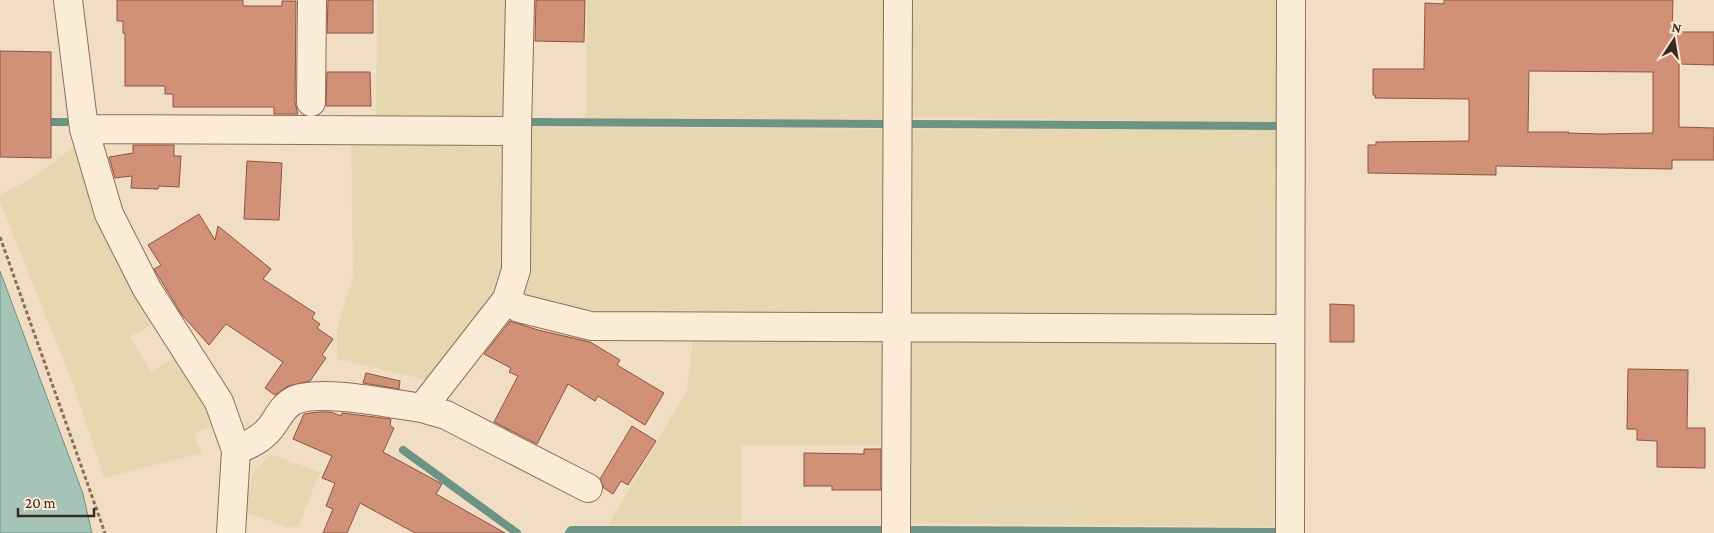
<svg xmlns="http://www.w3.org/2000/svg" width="1714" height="533" viewBox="0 0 1714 533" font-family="'Crimson Pro',serif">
  <rect width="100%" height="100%" fill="#f1ddc4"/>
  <!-- farmland -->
  <path fill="#e7d7b1" d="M377,0h134v119h-135z
    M587,0h306v120l-307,-2z
    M905,0h380l-1,123 -379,-6z
    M523,127l370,2v187l-286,5 -67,-14 -20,-15z
    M1284,128v188l-374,6 -6,-192z
    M351,134l160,8 -4,141 -73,99 -97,-23v-31l16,-52z
    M76,145l78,172 -3,8 -21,12 21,35 28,-18 38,70 -23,10 8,19 -98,25 -34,-102 -70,-174v-7l34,-18z
    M694,330l191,1 5,114 -149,1v79h-133l79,-135z
    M1284,333v194l-381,-4v-183z
    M270,454l50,18 -21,53 -10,3 -43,-16 6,-38z"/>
  <!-- water -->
  <path fill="#a6c3b7" stroke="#6c9384" d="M0,271l83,223 9,39h-92z"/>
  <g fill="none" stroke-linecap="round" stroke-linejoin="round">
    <!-- stream -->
    <path stroke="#6c9384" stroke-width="8" d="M41,122h25
      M527,122l360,2
      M907,124l376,2
      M403,450l114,83
      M903,530l380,2
      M569,533l2,-3h314"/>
  </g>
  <!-- building -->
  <path fill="#d19178" stroke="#8d533d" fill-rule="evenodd" d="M117,0h126v6h39v-5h14l-1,101 3,12h-24v-7h-101v-13h-8v-8h-40v-53h-2v-12h-6z
    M328,0h45v33h-46z
    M536,0h49l-1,42 -49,-1z
    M1444,0h229l-1,32h42v33l-35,-1v63l35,1v32h-42v9l-176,-3v9l-128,-2v-28h8v-3l93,-1v-42l-94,-1v-3h-2v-26h51l1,-66 19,1zM1529,71l124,1v61l-53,1 -32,-1 1,-1h-41z
    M0,51l51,1v106l-51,-1z
    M327,72h43l1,34h-45z
    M133,145h41v11h7l-2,31 -20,-1 -1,3 -27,-1 1,-12 -17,2 -6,-21 24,-4z
    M247,161l35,2 -3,57 -35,-1z
    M199,214l16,26 3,-14 53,43 -8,10 52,34 -3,5 8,6 -3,4 16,11 -11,16 4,3 -16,23 -22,5 -13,9 -10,-7 18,-26 -57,-38 -17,21 -27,-30 -28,-46 7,-4 -13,-20z
    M1330,304l24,1v37h-24z
    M510,321l28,9 52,12 30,18 -3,5 47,28 -19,32 -47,-29 -3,5 -27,-17 -31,60 -43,-22 24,-46 -9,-4 2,-4 -27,-14z
    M1628,369l60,1 -1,58h18v40l-48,-1v-26l-20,-1v-11h-10z
    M366,373l34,8 -1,8 -36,-6z
    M319,412h12l10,4 1,-3 49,6 -1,7 4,2 -11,24 59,32 -6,10 69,39h-90l-55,-30 -13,30h-24l10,-24 -7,-3 9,-23 -13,-5 10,-22 -39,-17 11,-25z
    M632,426l24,15 -28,44 -7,-4 -8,13 -9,-6 -4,-9z
    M864,449h17v41h-49v-4h-28v-33l60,1z"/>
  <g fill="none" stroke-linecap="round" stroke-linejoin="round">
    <!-- minor casing -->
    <g stroke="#8c6e59" stroke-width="30">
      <path id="minor" d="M68,0l16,129 25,85 38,75 72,113 17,48 -5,83
        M520,0l-3,131 -1,139 -9,29 12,9 72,18 699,3
        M311,102l1,-102
        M84,129l433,2
        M422,408l24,7 142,73
        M236,450c13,-5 26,-11 35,-23 7,-9 11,-20 22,-26 23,-13 99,3 129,7l85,-109
        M896,533l2,-533
        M1290,533l1,-533"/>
    </g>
    <!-- path -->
    <path stroke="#8c6e59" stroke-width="3" stroke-dasharray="4 2.5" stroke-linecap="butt" d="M0,237l105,296"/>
    <!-- minor -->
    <use href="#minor" stroke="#fbecd8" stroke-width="28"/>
  </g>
  <!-- north arrow -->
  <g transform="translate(1674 40) rotate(12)" stroke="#f7e9d4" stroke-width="4" paint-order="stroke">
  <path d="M0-4L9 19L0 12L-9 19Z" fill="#3c281e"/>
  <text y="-8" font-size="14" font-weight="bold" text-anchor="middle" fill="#3c281e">N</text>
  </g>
  <!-- scale -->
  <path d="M18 508v8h76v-8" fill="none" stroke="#3c281e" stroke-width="2.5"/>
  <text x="25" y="508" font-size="15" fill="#3c281e" stroke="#f7e9d4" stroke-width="4" paint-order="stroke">20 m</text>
</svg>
